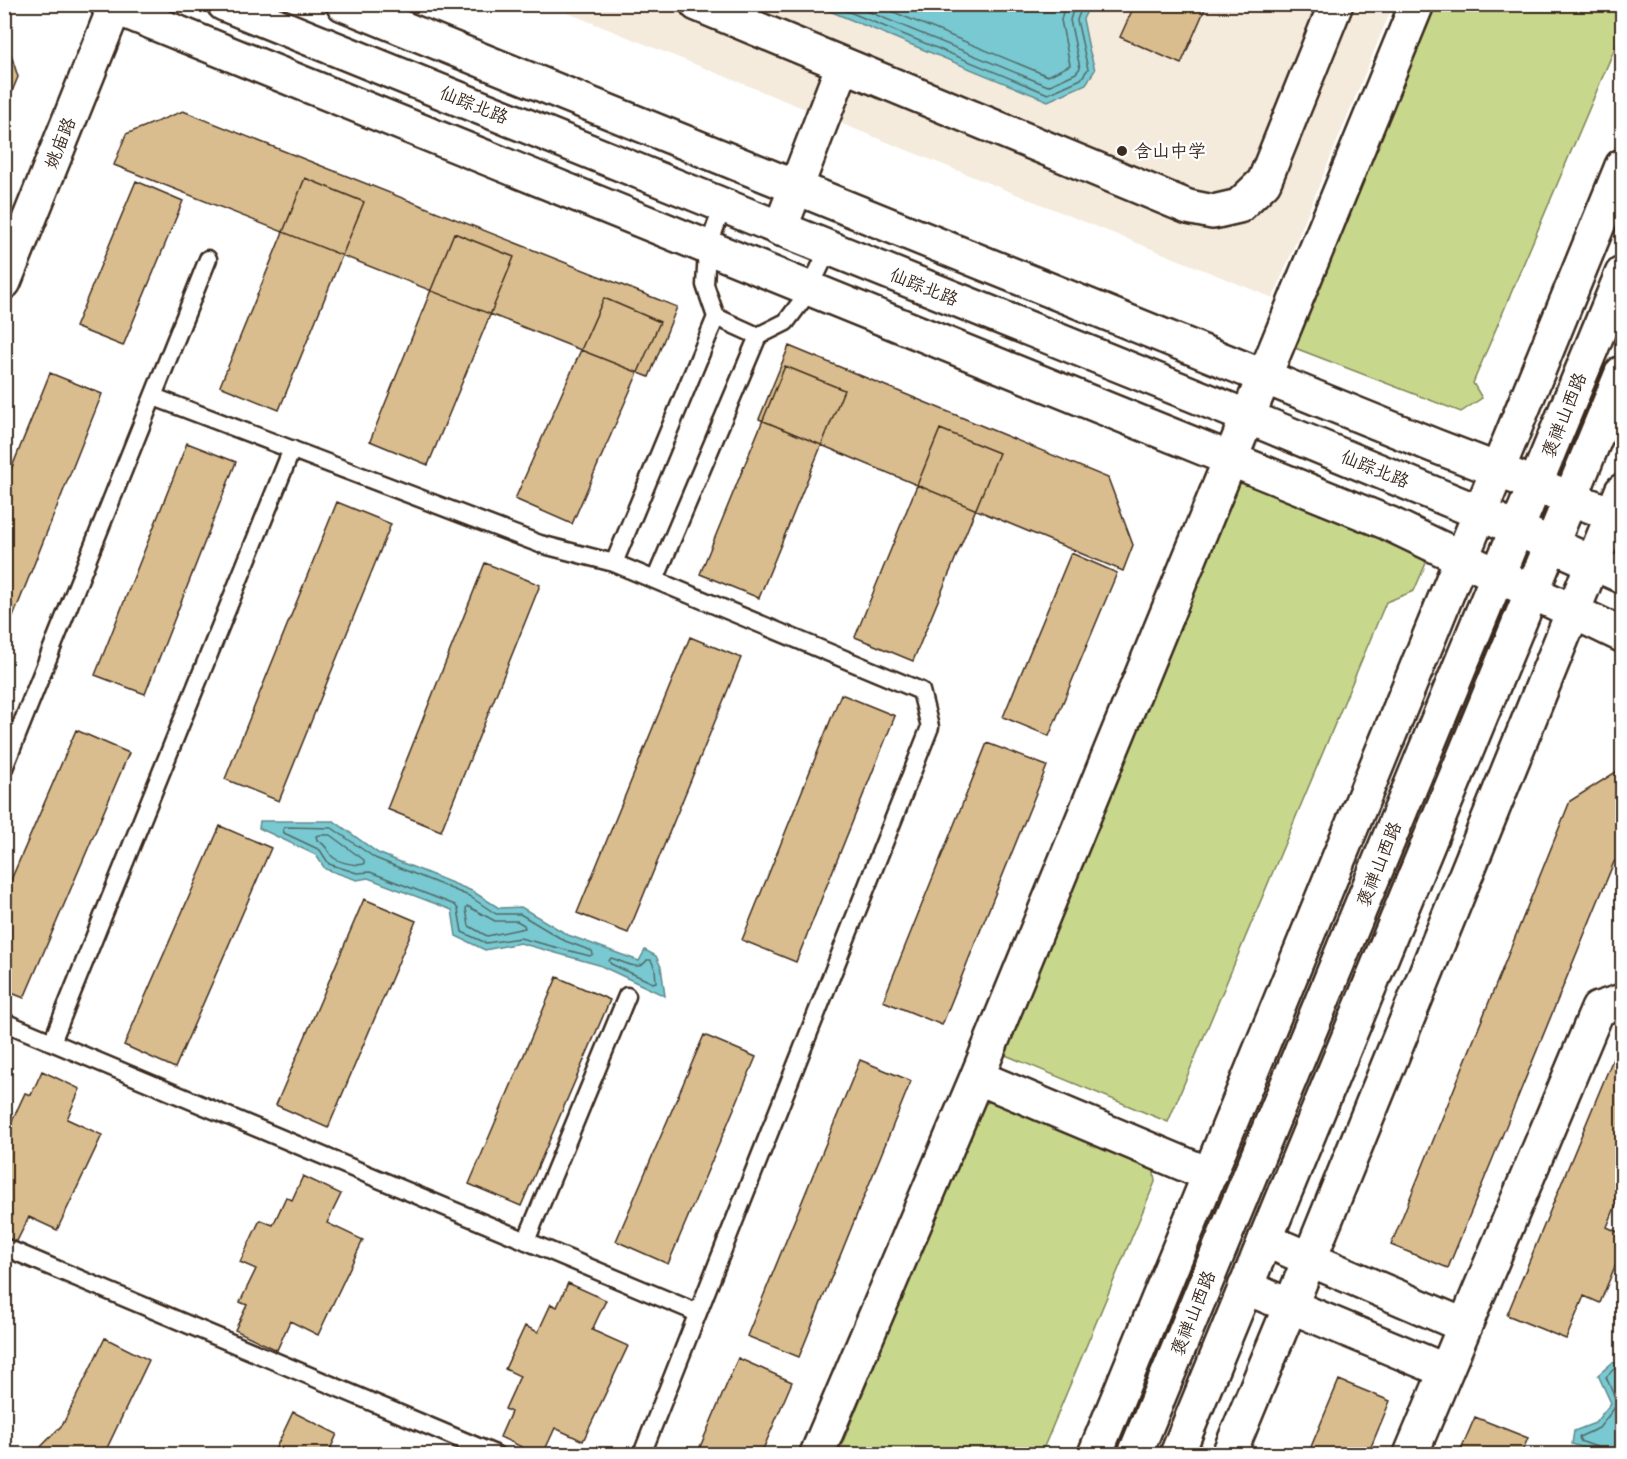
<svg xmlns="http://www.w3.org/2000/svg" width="1627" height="1459" viewBox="0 0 1627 1459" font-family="'Architects Daughter','LXGW WenKai TC',sans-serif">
  <rect width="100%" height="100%" fill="#fff"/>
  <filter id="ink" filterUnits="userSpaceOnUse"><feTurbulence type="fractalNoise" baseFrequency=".0167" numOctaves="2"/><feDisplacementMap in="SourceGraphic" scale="12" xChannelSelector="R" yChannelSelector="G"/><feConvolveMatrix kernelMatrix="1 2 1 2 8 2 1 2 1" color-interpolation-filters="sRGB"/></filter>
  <g filter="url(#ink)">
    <!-- built -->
    <path fill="#f4ebdd" d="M548,5h845l-120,293z"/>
    <!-- green -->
    <path fill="#c7d88d" stroke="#818156" stroke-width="1.5" d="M1433,5h189v26l-149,352 9,15 -21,14 -166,-64z
      M1241,477l173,67 12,19 -12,28 -28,11 -218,520 -165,-68z
      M998,1099l155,65 2,18 -114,272h-203l143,-349z"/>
    <!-- water -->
    <path fill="#78c9d2" stroke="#60898a" stroke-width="1.5" d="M815,5h275l-7,14 6,30 6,21 -9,14 -38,17z
      M260,821h74l44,32 94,38 27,17 22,-1 47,28 71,26 6,-11 11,6 5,11 4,29 -66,-31 -79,-22 -35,7 -29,-14 -4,-26 -84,-32 -11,2 -32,-11 -9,-14 -57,-27z
      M1622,1362v92h-20l-30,-10 2,-13 21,-8 16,-20 -13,-28 14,-12z"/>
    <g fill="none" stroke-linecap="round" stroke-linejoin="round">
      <!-- shore -->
      <path stroke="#536a66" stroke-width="1.5" d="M830,4l218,90 33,-15 7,-10 -11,-49 6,-16
        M850,4l198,82 28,-13 4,-5 -10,-48 5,-16
        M874,4l174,72 22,-11 -9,-45 4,-16
        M286,827l46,1 43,30 94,38 27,18h24l45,27 27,10 1,3 -3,2 -70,-18 -34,5 -24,-11 -4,-23 -3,-4 -85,-33 -13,1 -28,-9 -9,-14 -36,-17 -1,-4z
        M319,835h11l34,25v4c-7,2 -23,-1 -30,-6 -7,-5 -5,-12 -17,-18l-1,-4z
        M467,906l28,15h22l7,4 1,3 -38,8 -18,-10 -3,-17z
        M611,958c12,3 28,15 36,2h4l4,9 1,13 -3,1 -42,-19 -2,-3z
        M1600,1454l-3,-7 -17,-6 -1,-4 20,-9 17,-22v-6l-10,-23 8,-8 8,-1"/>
    </g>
    <!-- building -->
    <path fill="#dabd8e" stroke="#3b2a1e" stroke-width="1.5" d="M1135,4h72l-26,60 -61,-27z
      M4,46l5,2 9,29 -14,34z
      M183,111l494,196 -28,70 -535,-212 12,-31z
      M305,178l59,24 -85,208 -59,-24z
      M136,181l47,20 -60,145 -48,-19z
      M454,233l60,24 -86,208 -58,-24z
      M604,298l56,24 -88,202 -57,-25z
      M789,346l319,132 25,67 -10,26 -364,-152z
      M785,366l59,24 -85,208 -59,-24z
      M50,373l52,21 -89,223 -9,-3v-127z
      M940,429l59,24 -86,208 -58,-24z
      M187,443l49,19 -91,232 -50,-19z
      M337,502l54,22 -112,277 -54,-22z
      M1071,553l46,20 -68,163 -46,-19z
      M485,563l55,22 -99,246 -54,-22z
      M690,637l51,21 -113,275 -51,-20z
      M841,694l54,22 -99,246 -54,-22z
      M76,730l53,23 -105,245 -20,-8v-94z
      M987,743l60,23 -105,259 -59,-24z
      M1622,768v88l-8,6 -166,406 -57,-23 179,-444z
      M220,826l51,22 -96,220 -51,-23z
      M364,899l52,22 -88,207 -52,-23z
      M557,977l53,23 -89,206 -52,-22z
      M704,1035l52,22 -88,207 -52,-23z
      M1622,1037v153l-15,37 15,7v15l-22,54 -16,-7 -18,43 -59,-24z
      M860,1060l51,21 -112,276 -52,-21z
      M42,1071l38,18 -13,30 35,16 -45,95 -28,-13 -14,28 -11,-5v-123l8,4 13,-28 6,2z
      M303,1176l38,18 -14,29 36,17 -45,95 -28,-14 -13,29 -42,-20 12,-25 -7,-3 16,-33 -16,-7 20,-42 13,5 13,-28 6,3z
      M568,1283l38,17 -14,30 36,16 -45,95 -28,-13 -12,26h-6l-37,-17 11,-25 -6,-3 15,-33 -15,-7 20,-43 13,6 13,-28 6,3z
      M105,1338l44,22 -43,90 -5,4h-67l29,-30z
      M738,1358l54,24 -31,72h-64z
      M1339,1380l51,21 -22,53h-60z
      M293,1412l44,22 -9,20h-55z
      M1475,1417l53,21 -7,16h-62z"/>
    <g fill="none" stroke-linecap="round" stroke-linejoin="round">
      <!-- service casing -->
      <g stroke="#3b2a1e" stroke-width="21">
        <path id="service" d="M723,206l-16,44 -2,35 11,32 42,19 28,-14 21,-28 22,-46
          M154,397l386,147 74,19 307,128 9,36 -288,727
          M614,563l102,-246
          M655,580l103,-244
          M4,768l204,-509
          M4,1022l694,291
          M52,1042l240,-593
          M526,1241l101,-245
          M4,1247l491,207"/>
      </g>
      <!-- minor casing -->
      <g stroke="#3b2a1e" stroke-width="38">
        <path id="minor" d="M107,4l1281,519 234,112
          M343,4l1092,442 187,72
          M697,4l491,203 25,5 26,-6 25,-24 72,-178
          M780,229l63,-164
          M977,1077l233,98
          M1265,1240l200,86
          M1245,1287l201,84
          M817,1454l160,-377 440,-1073
          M1095,1454l527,-1288
          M1229,1454l61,-147 332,-816
          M1411,1454l187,-445 24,-8"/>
      </g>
      <!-- tertiary casing -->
      <g stroke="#3b2a1e" stroke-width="38">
        <path id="tertiary" d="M4,282l112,-278"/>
      </g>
      <!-- secondary casing -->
      <g stroke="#3b2a1e" stroke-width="38">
        <path id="secondary" d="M224,4l1024,413 233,96 141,63
          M1135,1454l487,-1180
          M1177,1454l445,-1081"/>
      </g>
      <!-- service -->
      <use href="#service" stroke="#fff" stroke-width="16"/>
      <!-- minor -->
      <use href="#minor" stroke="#fff" stroke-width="33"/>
      <!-- tertiary -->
      <use href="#tertiary" stroke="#fff" stroke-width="33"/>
      <!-- secondary -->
      <use href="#secondary" stroke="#fff" stroke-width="33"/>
    </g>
  </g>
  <!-- markers -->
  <circle fill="#3b2a1e" stroke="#fff" stroke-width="2" cx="1122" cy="151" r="6"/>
  <g text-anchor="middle" stroke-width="4.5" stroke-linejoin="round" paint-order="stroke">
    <!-- street labels -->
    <g font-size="18" fill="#3b2a1e" stroke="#fff">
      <text transform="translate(474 105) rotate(22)" y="6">仙踪北路</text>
      <text transform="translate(60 143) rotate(-68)" y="6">姚庙路</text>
      <text transform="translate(924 287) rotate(22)" y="6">仙踪北路</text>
      <text transform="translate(1564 415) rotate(-68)" y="6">褒禅山西路</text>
      <text transform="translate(1375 469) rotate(22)" y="6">仙踪北路</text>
      <text transform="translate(1379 864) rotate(-68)" y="6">褒禅山西路</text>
      <text transform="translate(1193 1313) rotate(-68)" y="6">褒禅山西路</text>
    </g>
    <!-- poi labels -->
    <g font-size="18" fill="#3b2a1e" stroke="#fff" text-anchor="start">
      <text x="1134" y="157">含山中学</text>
    </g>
  </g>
  <!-- margin -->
  <rect width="1627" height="1459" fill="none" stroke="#fff" stroke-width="24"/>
  <rect x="12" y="12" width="1603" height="1435" fill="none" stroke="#3b2a1e" stroke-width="2" filter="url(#ink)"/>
</svg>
